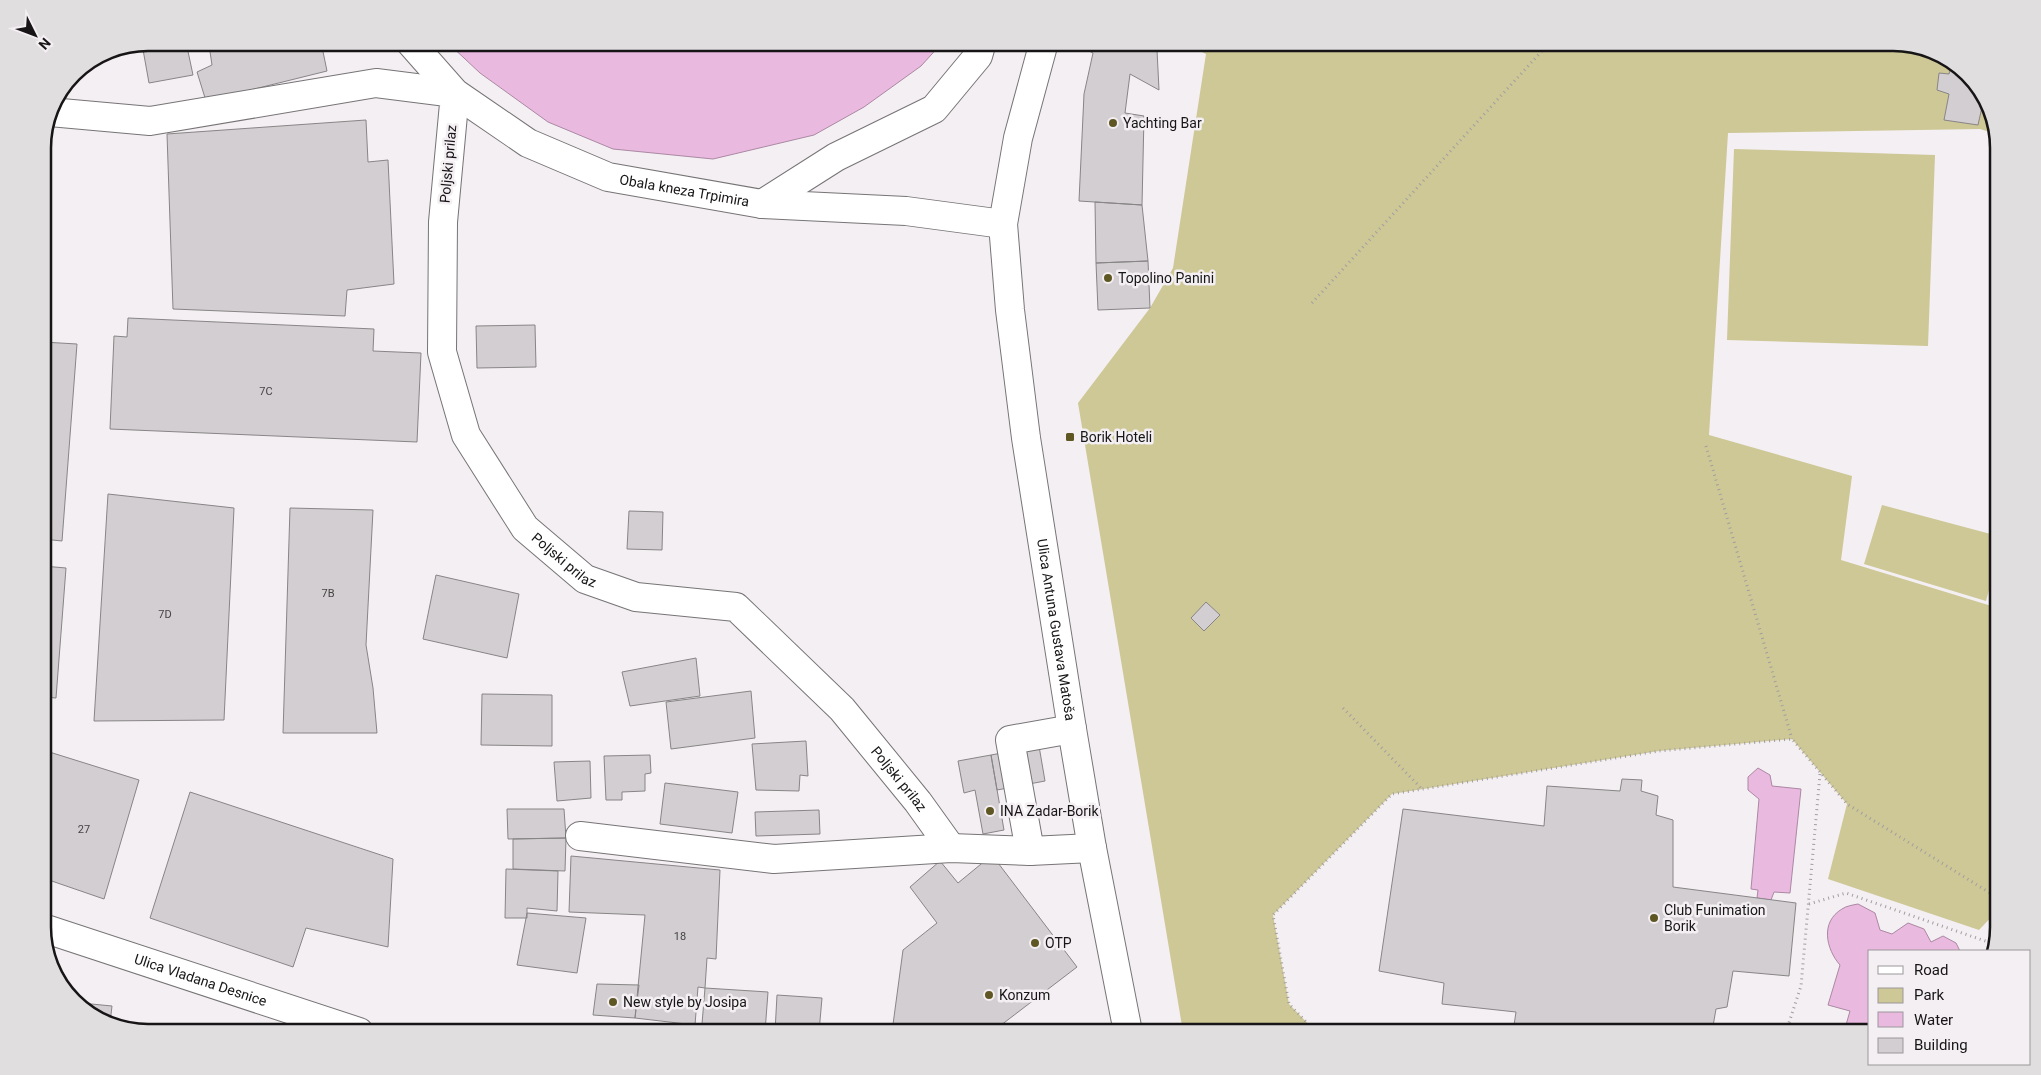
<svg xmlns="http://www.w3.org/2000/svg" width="2041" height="1075" viewBox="0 0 2041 1075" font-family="Roboto,sans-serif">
  <rect width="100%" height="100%" fill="#f3eff2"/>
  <!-- green -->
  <path fill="#cec796" d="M1892,42l48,12 41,36 15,44 -16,-5 -252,4 -19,302 143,41 -11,84 157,48v302l-19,20 -151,-51 19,-75 -55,-65 -133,12 -267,43 -119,121 16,89 27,28h-133l-105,-629 72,-95 23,-40 33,-214 -22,-11z
    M1734,149l201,6 -7,191 -201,-6z
    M1882,505l116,31v21l-12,44 -122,-37z"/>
  <!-- water -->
  <path fill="#eab9e0" stroke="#ab88a3" d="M448,43h494l-21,23 -57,41 -50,28 -101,24 -100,-10 -65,-27 -68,-49z
    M1758,768l12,7 2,11 29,3 -11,104 -16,-1 -3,8 -14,-2 1,-8 -7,-1 8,-90 -11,-9v-13z
    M1858,904l17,9 5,17 12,4 16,-11 16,6 7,13 12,-6 13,7 4,8h-90v81h-26l6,-21 -22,-6 12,-40c-14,-16 -20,-43 2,-56 4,-3 11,-4 16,-5z"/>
  <!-- building -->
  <path fill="#d2ced1" stroke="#888587" d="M148,42h38l7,33 -44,8 -7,-39z
    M222,42h99l6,29 -121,30 -9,-29 15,-7 -3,-20z
    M1076,42h63l18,8 2,40 -29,-16 -5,39 19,3 -2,89 -63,-4 5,-107 9,-41 -18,-9z
    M1952,64l29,26 3,8 -6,27 -34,-5 5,-26 -12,-4 2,-17 10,1z
    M366,120l2,42 20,-2 6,124 -47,6 -2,26 -172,-7 -6,-175z
    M1095,202l47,3 6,56 -52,2z
    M1148,261l2,47 -52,2 -2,-47z
    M128,318l246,11 -1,22 48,2 -4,89 -307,-13 4,-93 13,1z
    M535,325l1,42 -59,1 -1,-42z
    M43,342l34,2 -15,197 -19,-2z
    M108,494l126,14 -10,212 -130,1z
    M290,508l83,2 -7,135 7,43 4,45h-94z
    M629,511l34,1 -1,38 -35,-1z
    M43,566l23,2 -10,130 -13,-1z
    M436,575l83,19 -12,64 -84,-19z
    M1206,602l14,13 -16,16 -13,-13z
    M696,658l4,38 -70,10 -8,-34z
    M751,691l4,47 -84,11 -5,-47z
    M482,694l70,1v51l-71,-1z
    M806,741l2,35 -8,-1 -1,16 -43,-1 -4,-46z
    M1039,746l6,35 -48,9 -6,-35z
    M43,750l96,30 -35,119 -61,-21z
    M650,755l1,18 -6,1v17l-23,1v8h-16l-2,-44z
    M991,755l13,75 -21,4 -8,-44 -11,3 -6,-32z
    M590,761l1,37 -34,3 -3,-39z
    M1622,779l20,1 -1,11 17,5 -2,19 17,5v67l123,16 -7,73 -56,-5 -6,36 -11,2 -4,23h-199l3,-20 -74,-8 2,-21 -65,-12 24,-162 141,17 3,-40 73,5z
    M665,783l73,9 -6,41 -72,-9z
    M190,792l203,67 -5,88 -82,-19 -13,39 -143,-49z
    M507,809h57l2,29 -58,1z
    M819,810l1,24 -64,2 -1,-24z
    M566,838l-1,33 -52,-2v-30z
    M992,855l85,112 -85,65h-100l11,-82 34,-27 -27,-36 30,-26 18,22z
    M571,856l149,14 -4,89 -9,-1 -2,30 -7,-1 -3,38 -60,-7 10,-103 -76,-3z
    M506,869l52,2 -1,40 -30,-3v10h-22z
    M527,913l59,5 -9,55 -60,-8z
    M597,984l42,1 -4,33 -42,-3z
    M705,988l63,4 -3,40h-28v-6l-35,-2z
    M777,995l45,3 -3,34h-44z
    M81,1003l31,3 -2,17 -9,-2z
    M590,1027l20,4 -1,1h-20z"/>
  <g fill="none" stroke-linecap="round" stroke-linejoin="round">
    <!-- minor casing -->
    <g stroke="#777476" stroke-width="30">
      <g id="minor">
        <path id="s1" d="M410,42l45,51 73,50 80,34 154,27 144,7 97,13"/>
        <path id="s2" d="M1044,42l-26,96 -15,86 7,86 16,128 46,291 20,119 36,184"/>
        <path id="s3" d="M50,112l100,9 226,-38 79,10 -12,129 -1,130 24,83 59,93 60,51 51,18 100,10 106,102 76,93 33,46"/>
        <path d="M762,204l74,-47 98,-48 44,-53 4,-14"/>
        <path d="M580,836l194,23 177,-11 79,3 62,-3"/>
        <path d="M1030,851l-20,-111 62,-11"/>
        <path id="s4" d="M43,928l316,104"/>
      </g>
    </g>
    <!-- path -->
    <path stroke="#a19ea0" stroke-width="3" stroke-dasharray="1 4" stroke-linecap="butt" d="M1312,303l238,-261
      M1706,446l86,293
      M1343,708l79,81
      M1809,904l37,-11 148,51
      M1316,1032l-27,-28 -16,-89 119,-121 267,-43 133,-12 55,65 151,94
      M1786,1032l15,-46 19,-212"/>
    <!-- minor -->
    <use href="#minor" stroke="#fff" stroke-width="28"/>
  </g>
  <!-- markers -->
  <g fill="#5e5723" stroke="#f3eff2" stroke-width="2">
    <circle cx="1113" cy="123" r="5"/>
    <circle cx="1108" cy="278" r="5"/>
    <rect x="1065" y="432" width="10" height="10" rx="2.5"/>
    <circle cx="990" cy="811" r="5"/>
    <circle cx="1654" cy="918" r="5"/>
    <circle cx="1035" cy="943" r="5"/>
    <circle cx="989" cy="995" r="5"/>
    <circle cx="613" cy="1002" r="5"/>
  </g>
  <g text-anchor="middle" stroke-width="5" stroke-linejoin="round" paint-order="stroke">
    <!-- number labels -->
    <g font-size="11" fill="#464345">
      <text x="266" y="395">7C</text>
      <text x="328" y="597">7B</text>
      <text x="165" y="618">7D</text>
      <text x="84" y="833">27</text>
      <text x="680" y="940">18</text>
    </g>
    <!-- poi labels -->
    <g font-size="14" fill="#171516" stroke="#f3eff2" text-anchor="start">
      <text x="1123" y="128">Yachting Bar</text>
      <text x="1118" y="283">Topolino Panini</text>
      <text x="1080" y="442">Borik Hoteli</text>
      <text x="1000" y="816">INA Zadar-Borik</text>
      <text x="1664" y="915">Club Funimation<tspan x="1664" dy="16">Borik</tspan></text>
      <text x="1045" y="948">OTP</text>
      <text x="999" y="1000">Konzum</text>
      <text x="623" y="1007">New style by Josipa</text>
    </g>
    <!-- street labels -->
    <g font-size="14" fill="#171516" stroke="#f3eff2">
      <text transform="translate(448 164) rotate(-85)" y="5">Poljski prilaz</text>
      <text dy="5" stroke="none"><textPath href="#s1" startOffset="321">Obala kneza Trpimira</textPath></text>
      <text dy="5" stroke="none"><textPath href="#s3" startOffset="916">Poljski prilaz</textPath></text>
      <text dy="5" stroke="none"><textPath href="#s2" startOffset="596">Ulica Antuna Gustava Matoša</textPath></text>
      <text dy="5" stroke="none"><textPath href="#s3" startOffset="1336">Poljski prilaz</textPath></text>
      <text dy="5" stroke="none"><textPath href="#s4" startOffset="166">Ulica Vladana Desnice</textPath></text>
    </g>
  </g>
  <!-- crop -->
  <path d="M0 0H2041V1075H0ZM148 51H1893A97 97 0 0 1 1990 148V927A97 97 0 0 1 1893 1024H148A97 97 0 0 1 51 927V148A97 97 0 0 1 148 51Z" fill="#e1dee0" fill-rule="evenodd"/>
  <path fill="none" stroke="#171516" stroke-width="2.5" d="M148 51H1893A97 97 0 0 1 1990 148V927A97 97 0 0 1 1893 1024H148A97 97 0 0 1 51 927V148A97 97 0 0 1 148 51Z"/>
  <!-- legend -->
  <rect x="1868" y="950" width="162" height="115" fill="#f3eff2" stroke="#9b989a"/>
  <rect x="1878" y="966" width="25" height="8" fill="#ffffff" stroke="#9b989a"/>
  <text x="1914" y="975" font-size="15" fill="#171516">Road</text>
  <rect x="1878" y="988" width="25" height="15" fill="#cec796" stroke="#9b989a"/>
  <text x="1914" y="1000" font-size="15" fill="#171516">Park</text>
  <rect x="1878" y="1012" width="25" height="15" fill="#eab9e0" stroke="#9b989a"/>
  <text x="1914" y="1025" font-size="15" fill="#171516">Water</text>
  <rect x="1878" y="1038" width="25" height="15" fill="#d2ced1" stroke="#9b989a"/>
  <text x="1914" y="1050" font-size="15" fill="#171516">Building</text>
  <!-- north arrow -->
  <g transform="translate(35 35) rotate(132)" stroke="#f3eff2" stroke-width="4" paint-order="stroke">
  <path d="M0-4L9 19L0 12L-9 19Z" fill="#171516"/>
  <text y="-8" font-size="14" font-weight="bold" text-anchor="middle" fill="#171516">N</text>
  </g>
</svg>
